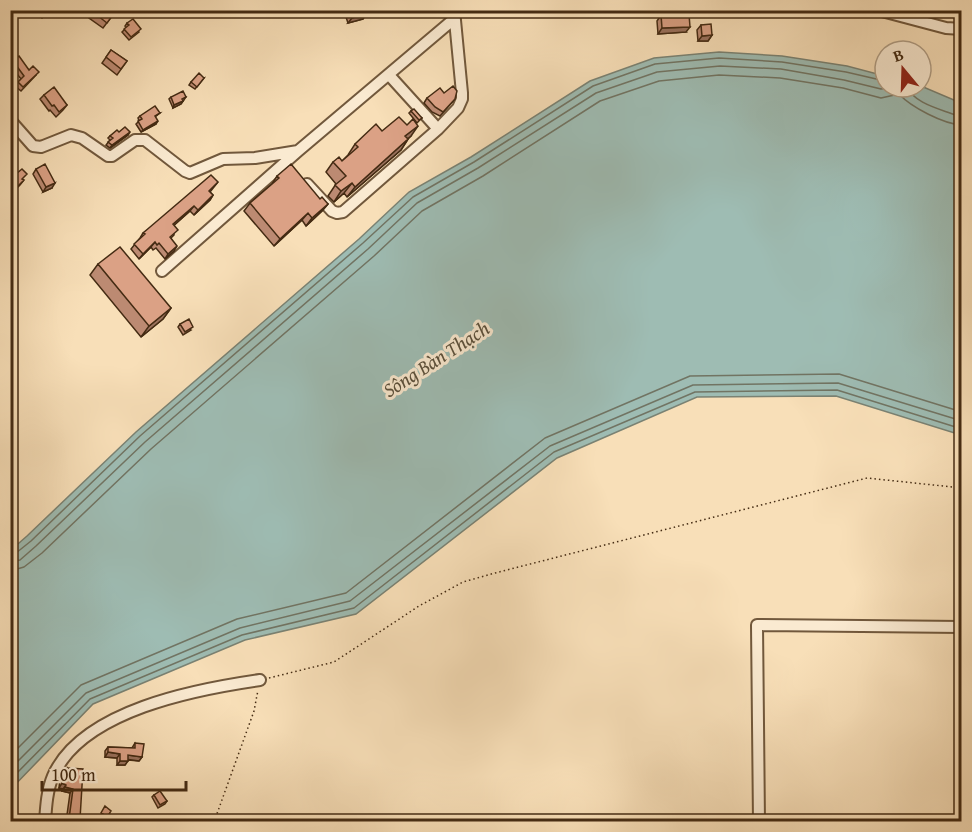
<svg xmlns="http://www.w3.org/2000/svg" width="972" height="832" viewBox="0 0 972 832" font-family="'Gentium Book Plus',serif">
  <rect width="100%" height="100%" fill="#f8dfb8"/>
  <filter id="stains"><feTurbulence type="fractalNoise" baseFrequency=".00333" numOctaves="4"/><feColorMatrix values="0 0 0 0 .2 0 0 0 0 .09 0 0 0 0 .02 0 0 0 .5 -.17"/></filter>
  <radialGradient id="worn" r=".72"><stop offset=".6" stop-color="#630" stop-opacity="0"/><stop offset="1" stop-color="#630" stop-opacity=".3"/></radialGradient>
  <!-- water -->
  <path fill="#9ebcb3" stroke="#7a8273" stroke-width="1.5" d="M719,52l63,4 65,10 38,10v11l36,-1 40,17v332l-125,-39 -139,1 -140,61 -201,156 -111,26 -152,64 -82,85v-239l16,-14 109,-104 223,-193 50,-47 62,-35 119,-76 64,-23z"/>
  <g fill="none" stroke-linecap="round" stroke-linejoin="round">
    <!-- shore -->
    <path stroke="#717463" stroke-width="1.5" d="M908,87c5,16 32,22 47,28l7,1
      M10,554l6,-1 15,-12 109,-105 223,-193 50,-46 61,-35 119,-76 62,-22 64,-6 63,4 64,10 39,9
      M10,562l10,-2 16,-14 109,-104 223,-193 49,-46 61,-35 118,-75 61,-21 63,-6 61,3 63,11 37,9 10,-2
      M10,571l14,-4 18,-14 109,-104 223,-193 48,-45 61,-35 117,-75 59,-20 60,-6 61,3 63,10 38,10 18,-4c12,13 44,30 63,31
      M10,756l71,-71 156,-66 109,-26 199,-155 145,-62 149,-2 123,38
      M10,769l76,-76 154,-65 110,-27 200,-155 143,-61 145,-2 124,38
      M10,780l80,-81 152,-64 112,-27 200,-156 141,-60 142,-2 125,39"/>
    <!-- minor casing -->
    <g stroke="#71583c" stroke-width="14">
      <path id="minor" d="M878,10l68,18 16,1
        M389,75l49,54
        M10,120l23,26 8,1 30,-12 11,3 26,18h4l23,-16h10l40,31 5,2 33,-14 32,-1 43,-7
        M307,184l25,27 5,2 6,-1 95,-83 20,-21 4,-9v-6l-8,-83
        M162,271l136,-120 156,-132
        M45,822c1,-15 2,-32 8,-46 29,-66 144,-87 207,-96
        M759,822l-2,-197 205,2"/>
    </g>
    <!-- path -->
    <path stroke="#442b13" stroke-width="1.5" stroke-dasharray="1.5 3" stroke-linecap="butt" d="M269,678l65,-16 85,-56 44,-24 32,-9 372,-95 95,10
      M214,822l40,-111 4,-21"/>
    <!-- minor -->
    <use href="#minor" stroke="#faead1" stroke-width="10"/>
  </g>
  <!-- wall -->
  <path fill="#bc8a72" stroke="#442b13" stroke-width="1.5" d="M33,10h16l-7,8z
    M95,10l20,2 -12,16 -14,-10z
    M347,10h19l-3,9 -15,4 -3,-9z
    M661,15l25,17 -28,2 -1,-13z
    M127,23l12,9 -10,8 -7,-8 4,-4 -1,-2z
    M701,25l11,10 -4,6h-10l-1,-11z
    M111,50l16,11 -10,14 -15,-12z
    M13,61l16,9 7,5 -15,16 -6,-5 6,-7 -11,-14z
    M204,78l-9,11 -6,-4 2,-3z
    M444,93l11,6 -15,17 -8,-4 -8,-9 3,-5z
    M44,95l23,10 -4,5 -7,7 -6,-7 -1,1 -9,-12z
    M171,97h15l-5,7 -8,4 -4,-9z
    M411,111l11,7 -5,5 -8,-10z
    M160,113l-5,4 1,7 -15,8 -5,-8 3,-3 -1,-3 2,-2z
    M382,131l29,5 -3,3 -7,11 -54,47 -3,-4 -10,9 -6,-6 8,-12 -10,-12 7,-10 9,-1 6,-6 7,-11z
    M119,132l9,3 -18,13 -4,-3 4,-5 -2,-2 2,-2z
    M36,169l16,19 -9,4 -10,-18z
    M277,176l51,28 -6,7 -16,15 -4,-6 -28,26 -30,-35 6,-8 22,-19z
    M218,182l-8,10 3,3 -3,5 -16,15 -4,-4 -16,14v10l-3,3 3,13 -9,8 -9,-11 -3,2 -2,-3 -12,12 -8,-10 9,-11 3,-5z
    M98,264l73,44 -8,11 -22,18 -51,-62z
    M180,324l11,6 -8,5 -5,-8z
    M135,743l7,14 -3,4 -11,-1 -3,5h-8v-7l-12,-1v-6l3,-4 24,1z
    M67,768l13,51 -2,3h-12l4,-29 -8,-2 1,-2 -4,-1 1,-9z
    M154,795l13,6 -2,3 -7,4 -6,-11z"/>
  <!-- shaded-wall -->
  <path fill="#99715d" stroke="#442b13" stroke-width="1.5" d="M367,13l-4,6 -15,4 4,-5z
    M690,27l-4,5 -28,2 4,-6z
    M712,35l-4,6h-10l4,-5z
    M183,101l-2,3 -8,4 1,-3z
    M158,121l-2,3 -15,8 2,-2z
    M418,126l-7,10 -13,11 7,-11z
    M130,132l-2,3 -18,13 2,-3z
    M408,139l-7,11 -54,47 8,-10z
    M24,180l-4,5 -10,10 2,-3z
    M55,183l-3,5 -9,4 3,-5z
    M352,183l-8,10 -10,9 7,-11z
    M213,195l-3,5 -16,15 4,-5z
    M328,204l-6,7 -16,15 6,-8z
    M194,206l-4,5 -20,18 3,-5z
    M308,213l-6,7 -28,26 6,-7z
    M155,242l-4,5 -12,12 4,-5z
    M177,246l-3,5 -9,8 3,-5z
    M171,308l-8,11 -22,18 8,-11z
    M108,752l12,2 -3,4 -12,-1z
    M128,755l14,2 -3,4 -14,-2z
    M120,761h8l-3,4h-8z
    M62,783l4,2 -3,4 -4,-1z
    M65,787l8,2 -3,4 -8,-2z
    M69,819h11l-2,3h-11z"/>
  <!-- building -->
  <path fill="#dba185" stroke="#442b13" stroke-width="1.5" d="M41,10h7l-3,4z
    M95,10h18l2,2 -8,11 -14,-11z
    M350,10h16l1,3 -15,5z
    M689,14l1,13 -28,1 -1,-13z
    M133,19l8,10 -10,8 -7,-8 5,-4 -2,-2z
    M711,24l1,11 -10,1 -1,-11z
    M111,50l16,11 -6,8 -15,-12z
    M19,56l10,14 4,-4 6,6 -16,15 -5,-5 6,-6 -11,-15z
    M199,73l5,5 -7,9 -6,-5z
    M453,86l4,5 -2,8 -12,13 -8,-5 -8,-9 13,-10 4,5z
    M54,87l13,18 -8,7 -5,-7 -2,1 -8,-11z
    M183,91l3,6 -4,2 1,2 -9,4 -3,-8z
    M155,106l5,7 -5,3 3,5 -15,9 -5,-9 4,-2 -2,-3z
    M414,109l8,9 -3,2 -8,-9z
    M399,117l8,8 6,-6 5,7 -13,10 3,3 -53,48 -3,-4 -11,8 -6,-6 11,-9 -13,-14 6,-5 3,4 16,-14 -3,-3 21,-20 6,7z
    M125,127l5,5 -18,13 -4,-3 5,-4 -3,-2 7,-6 2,2z
    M45,164l10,19 -9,4 -10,-18z
    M291,164l29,35 2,-2 6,7 -16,14 -4,-5 -28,26 -30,-36 29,-25 -2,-2z
    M22,169l5,5 -5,5 2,1 -12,12 -2,-1v-12z
    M211,175l7,7 -9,9 4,4 -15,15 -4,-4 -21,18 5,6 -8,7 7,9 -9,8 -9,-11 -2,2 -2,-3 -12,12 -9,-10 11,-10 -2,-1z
    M120,247l51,61 -22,18 -51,-62z
    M189,319l4,8 -8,5 -5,-8z
    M135,743l9,1 -2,13 -14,-2v6h-8v-7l-12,-2v-5l27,1z
    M67,768l16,1 -3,50h-11l4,-30 -8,-2 1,-2 -4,-2 1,-8z
    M160,791l7,10 -7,4 -6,-10z
    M105,806l6,5 -2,3 9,3 -2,5h-18l5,-8 -2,-1z"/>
  <g text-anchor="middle" stroke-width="6" stroke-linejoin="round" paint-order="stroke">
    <!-- water labels -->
    <g font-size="20" font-style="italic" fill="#5a4f3b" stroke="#faead1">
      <text transform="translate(436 359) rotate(-33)" y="7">Sông Bàn Thạch</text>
    </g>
  </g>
  <!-- margin -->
  <rect width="972" height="832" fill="none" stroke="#f8dfb8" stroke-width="36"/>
  <rect x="12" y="12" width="948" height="808" fill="none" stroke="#442b13" stroke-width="3"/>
  <rect x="18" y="18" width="936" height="796" fill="none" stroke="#442b13" stroke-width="1.5"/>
  <!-- north arrow -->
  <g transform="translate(903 69) rotate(341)"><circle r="28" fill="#faead1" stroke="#b19e85" stroke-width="1.5"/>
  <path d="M0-4.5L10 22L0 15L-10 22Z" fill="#8f2418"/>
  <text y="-9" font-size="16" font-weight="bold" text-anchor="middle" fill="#442b13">B</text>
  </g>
  <!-- scale -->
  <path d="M42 781v9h144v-9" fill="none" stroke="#442b13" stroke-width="3"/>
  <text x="51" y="781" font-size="18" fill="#442b13" stroke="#faead1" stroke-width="4.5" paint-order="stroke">100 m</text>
  <rect width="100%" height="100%" filter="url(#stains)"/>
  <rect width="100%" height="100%" fill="url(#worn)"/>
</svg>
